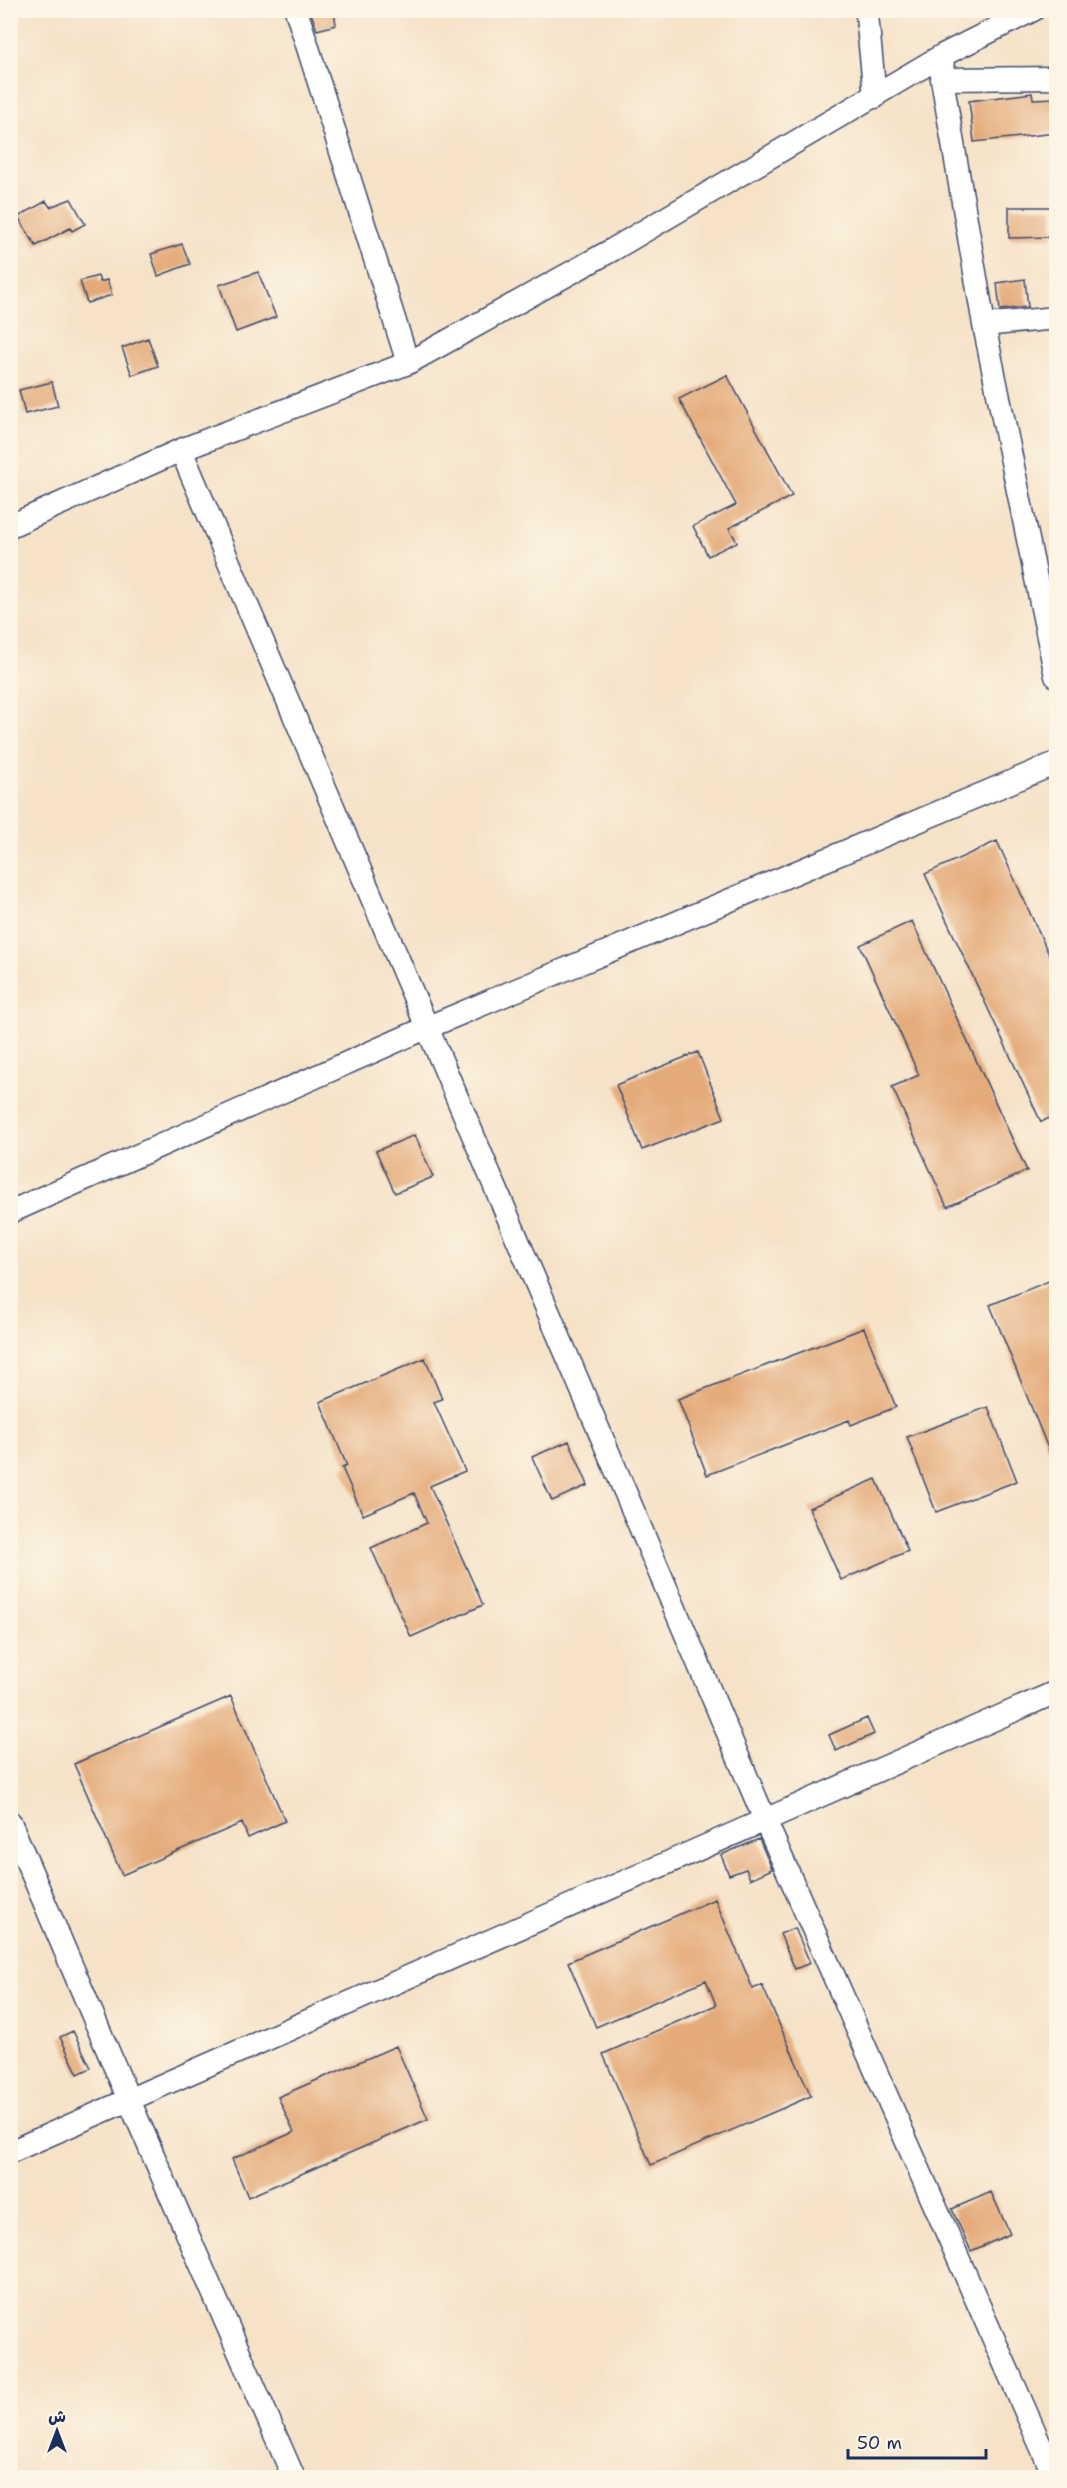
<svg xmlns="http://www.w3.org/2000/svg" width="1067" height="2488" viewBox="0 0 1067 2488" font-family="'Shantell Sans','Playpen Sans Arabic',sans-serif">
  <rect width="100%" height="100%" fill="#fcf5e5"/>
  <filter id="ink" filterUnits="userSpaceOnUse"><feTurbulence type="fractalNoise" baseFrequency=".0167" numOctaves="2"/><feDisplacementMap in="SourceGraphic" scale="12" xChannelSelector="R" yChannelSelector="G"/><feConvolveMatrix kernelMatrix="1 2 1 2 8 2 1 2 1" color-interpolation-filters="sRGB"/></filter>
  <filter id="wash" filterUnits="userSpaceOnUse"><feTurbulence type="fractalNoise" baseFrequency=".008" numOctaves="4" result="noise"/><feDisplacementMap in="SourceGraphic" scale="24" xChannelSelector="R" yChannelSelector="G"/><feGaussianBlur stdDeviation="1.35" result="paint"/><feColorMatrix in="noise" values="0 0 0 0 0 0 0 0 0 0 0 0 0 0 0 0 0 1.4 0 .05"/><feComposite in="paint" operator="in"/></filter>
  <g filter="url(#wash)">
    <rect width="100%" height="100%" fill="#f5e2c7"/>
    <g id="blocks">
      <!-- building -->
      <path fill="#e4aa79" d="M310,10h24l2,15 -19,5z
        M1032,93l1,6 23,-1v35l-82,9 -5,-41z
        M71,199l14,25 -13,7 -2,-3 -34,18 -18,-29 28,-16 4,6z
        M1009,207h44v30l-44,1z
        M182,244l8,20 -32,12 -7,-22z
        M258,272l18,45 -40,15 -17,-47z
        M98,276l2,6 7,-2 5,15 -25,8 -7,-22z
        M1025,279l3,28 -28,3 -3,-27z
        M148,338l10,28 -26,9 -10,-27z
        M727,375l65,121 -63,32 8,14 -29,14 -15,-30 43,-21 -57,-106z
        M52,382l6,24 -33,8 -6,-24z
        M997,841l59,129v145l-15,7 -116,-248z
        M912,921l115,250 -80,36 -55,-120 27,-12 -59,-130z
        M698,1052l26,66 -82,32 -26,-65z
        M415,1135l18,42 -38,16 -19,-42z
        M1056,1278v190l-66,-163z
        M864,1328l32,79 -45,18 -2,-5 -142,55 -29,-76z
        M425,1358l17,41 -8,3 31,69 -35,15 53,119 -72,32 -40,-89 56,-25 -13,-30 -51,22 -21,-47 5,-2 -27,-64z
        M988,1407l29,74 -81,31 -29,-75z
        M569,1441l19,44 -36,16 -20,-44z
        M876,1479l32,72 -67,29 -32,-72z
        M231,1696l54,125 -37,17 -6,-15 -120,52 -48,-111z
        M867,1718l7,16 -38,17 -7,-16z
        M759,1839l13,30 -22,10 -4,-10 -17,6 -8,-20z
        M715,1899l38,90 9,-4 49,111 -160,69 -48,-111 113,-49 -10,-25 -110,47 -28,-65z
        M795,1928l15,35 -15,6 -15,-35z
        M73,2031l18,37 -13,6 -18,-37z
        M396,2046l32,73 -180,78 -16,-38 62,-27 -16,-35z
        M991,2192l19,42 -39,17 -19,-42z"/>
    </g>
  </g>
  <g filter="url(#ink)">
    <use href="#blocks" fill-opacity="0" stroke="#3c4a6e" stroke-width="1.5"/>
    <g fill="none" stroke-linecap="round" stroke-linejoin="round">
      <!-- minor casing -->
      <g stroke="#3c4a6e" stroke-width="25">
        <path id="minor" d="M296,10l112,353
          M869,10l-2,5 8,82
          M943,55l-1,24 42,246 72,351
          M942,79l114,-1
          M984,325l72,-7
          M181,450l584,1370 290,658
          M10,526l171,-76 227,-87 204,-113 331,-195 90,-45
          M10,1212l416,-184 630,-265
          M10,1822l119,278 165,378
          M10,2152l1046,-460"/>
      </g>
      <!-- minor -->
      <use href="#minor" stroke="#fff" stroke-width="22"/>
    </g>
  </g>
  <!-- margin -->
  <rect width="1067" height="2488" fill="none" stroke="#fcf5e5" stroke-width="36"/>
  <!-- north arrow -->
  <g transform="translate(57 2431)" stroke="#fcf5e5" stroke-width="4.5" paint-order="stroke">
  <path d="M0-4.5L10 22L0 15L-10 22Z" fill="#1b2f5e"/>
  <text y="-9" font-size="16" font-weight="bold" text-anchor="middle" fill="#1b2f5e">ش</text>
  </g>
  <!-- scale -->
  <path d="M848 2449v9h138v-9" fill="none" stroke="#1b2f5e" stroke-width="3"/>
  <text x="857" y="2449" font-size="18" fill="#1b2f5e" stroke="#fcf5e5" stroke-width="4.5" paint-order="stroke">50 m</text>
</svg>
